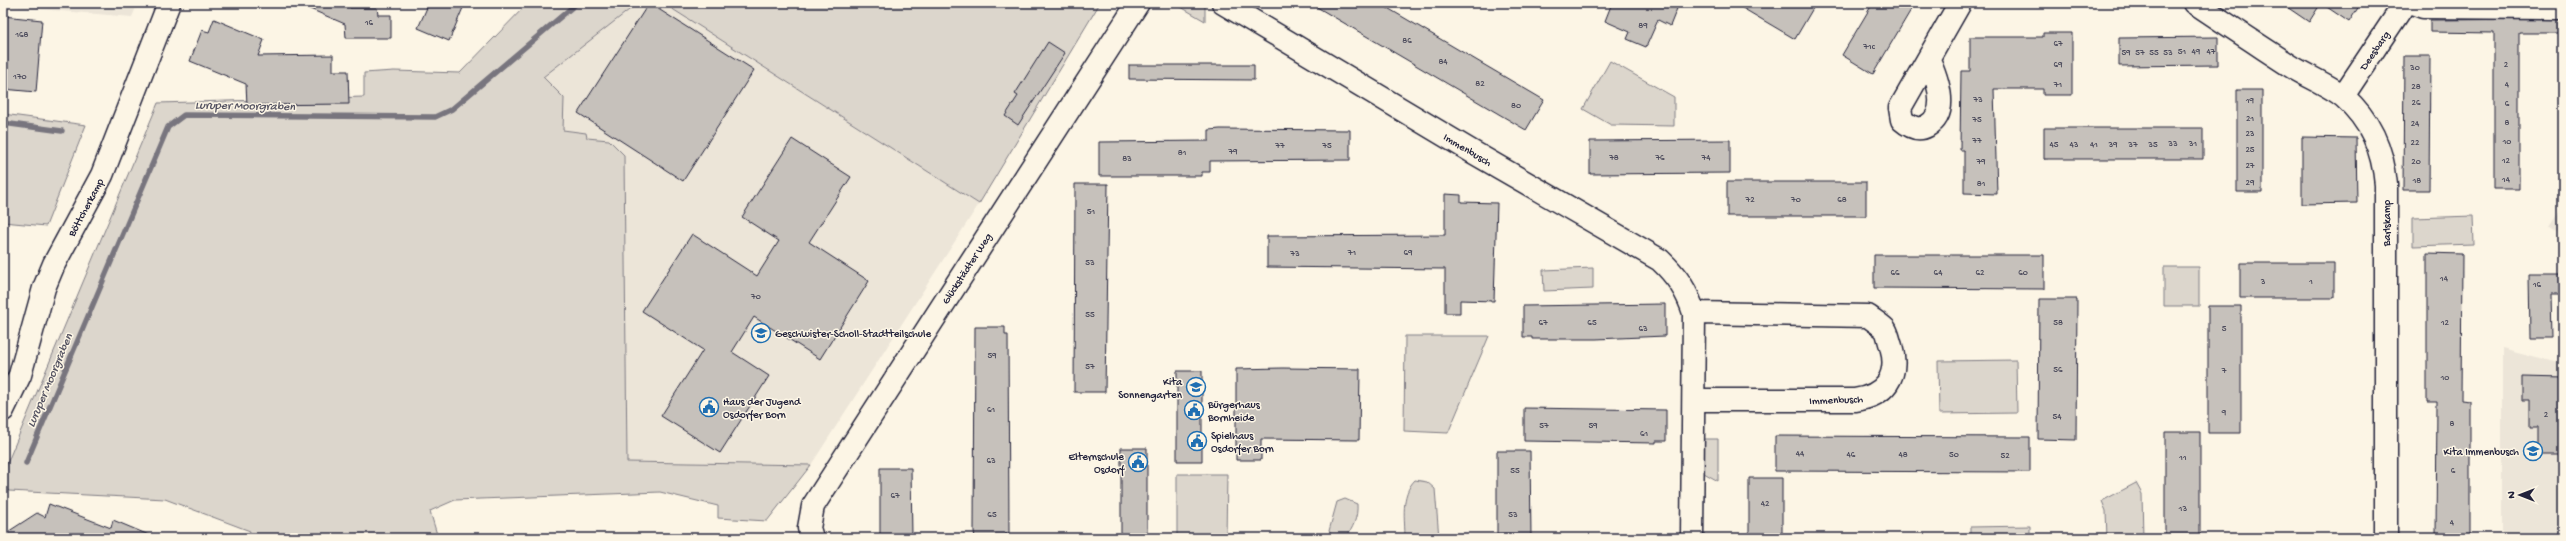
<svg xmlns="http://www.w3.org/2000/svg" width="2566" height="541" viewBox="0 0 2566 541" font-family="'Gochi Hand',sans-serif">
  <rect width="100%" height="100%" fill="#fcf5e5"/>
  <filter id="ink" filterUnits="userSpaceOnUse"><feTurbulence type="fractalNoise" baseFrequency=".025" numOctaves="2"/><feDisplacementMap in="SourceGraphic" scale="8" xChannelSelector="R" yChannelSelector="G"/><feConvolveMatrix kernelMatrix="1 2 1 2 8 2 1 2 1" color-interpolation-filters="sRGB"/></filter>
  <g filter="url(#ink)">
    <!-- built -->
    <path fill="#ece5d8" d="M3,3h135l-6,14 -129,-11z
      M638,3h25l316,201 -168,261 -184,-3 -3,-307 -15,-15 -22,-2 -1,-5 -23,-3 1,-32 -21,-21z
      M2563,206v28l-13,-8z
      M2502,348l61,16v174h-61z"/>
    <!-- green -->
    <path fill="#dcd6cc" stroke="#7f7c84" d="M528,3h110l-95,74 21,21 -1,32 23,3 1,5 22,2 15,15 3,307 184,3 -44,56 -49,-3v-12l-58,-14 -205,8 -25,11 8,27h-190l2,-7 -85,-32 -156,-8 -6,-4 3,-21 152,-363 206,-6v-24l30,-2 66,2z
      M663,3h437l-121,201z
      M1174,3l31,1v17z
      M1610,61l64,36v29l-63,-1 -28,-16z
      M3,114l83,11 -40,101 -43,-4z
      M2473,216l1,28 -61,2v-28z
      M2164,267h35v39h-35z
      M1593,268v21l-49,2 -1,-21z
      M1405,336h84l-41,97 -44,-2z
      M2016,360l1,53 -78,1 -1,-53z
      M1704,439h14v42l-14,-8z
      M1177,474h50l-1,64h-49z
      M1415,480l12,2 8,7 4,49h-34c0,-19 -5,-43 10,-58z
      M2136,483l6,11 1,44h-36l-1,-27 -4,-10z
      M1345,499l12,5c1,13 -4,25 -12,34h-10l-6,-7 8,-29z
      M2030,526v12h-60v-11z"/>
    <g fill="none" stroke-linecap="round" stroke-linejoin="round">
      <!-- stream -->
      <path stroke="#78757e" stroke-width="5.5" d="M3,123l59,8
        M26,463l142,-336 16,-12 251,2 17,-8 125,-106"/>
    </g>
    <!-- building -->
    <path fill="#c6c1bb" stroke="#22223b" d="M296,3h55l-1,5h27l1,7h13v23h-45l-1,-14z
      M429,3h36l-16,38 -31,-13z
      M649,3l105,67 -71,111 -105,-68z
      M1310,3h69l165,97 -18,30z
      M1612,3h58l8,3 -8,20 -12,-6 -12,27 -19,-8 3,-7 -25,-11z
      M1734,3h82l-21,36z
      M1873,3h42l-42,71 -31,-19z
      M2281,3h80l-12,19 -28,-19 -12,19z
      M3,16l39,4 -6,72 -33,-3z
      M214,19l50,21 -6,16 75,-1v16h15l1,33 -102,1 -1,-21 -56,-23 12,-31 7,2z
      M2563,19v14h-44v156h-25v-156l-64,-1v-12z
      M2043,33h29v62h-29v-6h-49l3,105 -33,-1v-43h-4l1,-79h9v-34h73z
      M2218,37v28l-99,1v-28z
      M1048,42l17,11 -47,72 -13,-9 13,-20 -3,-2z
      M2404,56h26l-1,134h-26z
      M1129,65h125v15l-125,-1z
      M2237,90h25v102h-25z
      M2044,128h159v31h-159z
      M1220,129l130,1v30l-140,1v11h-8v4h-103v-34l110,-1v-11z
      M2302,137l54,1 1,65 -55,1z
      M792,139l59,38 -42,65 60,39 -49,78 -66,-42 -22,35 37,24 -49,77 -59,-37 42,-66 -61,-39 50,-77 65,42 22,-35 -37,-24z
      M1730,140v33l-140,1v-33z
      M1727,182h139v34h-139z
      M1075,184h33l-3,208h-31z
      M1445,194l16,1v7l36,1 -3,98 -34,-1v13h-15v-44l-178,-2v-31l178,-1z
      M2427,253l35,1 -1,146 9,1v137h-34l1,-136h-10z
      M1874,255h170v34l-170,-1z
      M2240,263h94v35h-94z
      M2529,274h34v20h-13l1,44h-21z
      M2039,299h38l-1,141 -38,-1z
      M1665,304v32l-69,3h-64v-2h-9v-31z
      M2208,306h33v127h-33z
      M975,327h30v8h3l1,198 -4,1v4h-30l-1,-7z
      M1283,368l77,1 -1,71 -98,-1v21h-25v-91z
      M1177,371h25v90h-25z
      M2522,377l41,1v76h-25v-27h-8v-26h-8z
      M1524,408l142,2v31h-10v2l-132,-2z
      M2165,432h35v106h-35z
      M1775,436l255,1v35l-255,-1z
      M1121,448h26v90h-26z
      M1497,451h33l1,87h-15v-4h-19z
      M880,468h31l1,70h-32z
      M1749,478h33v60h-33z
      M49,504l62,24 2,-8 43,18h-153v-3l34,-22 8,4z"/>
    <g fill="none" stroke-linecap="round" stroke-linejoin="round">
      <!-- minor casing -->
      <g stroke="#22223b" stroke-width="25">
        <path id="minor" d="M1223,3l248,148 189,109c17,16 27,31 34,53l-2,225
          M2195,3c31,21 62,41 94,62 15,10 42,21 55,32 27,24 39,53 42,88v353
          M2412,3l11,4 136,1
          M1929,60c8,18 21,53 -2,66 -9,5 -17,1 -25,-6l-2,-12 60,-105
          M2343,96l62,-93
          M1694,313l174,3c5,4 12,8 17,13 3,4 4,12 6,17 9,31 -7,50 -36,54h-161
          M3,410l17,-35 24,-87 10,-24 48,-89 67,-172
          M812,538l-3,-10 4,-22 325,-503"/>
      </g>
      <!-- minor -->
      <use href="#minor" stroke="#fcf5e5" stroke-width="22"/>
    </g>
  </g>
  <!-- icons -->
  <defs>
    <g id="school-ring" transform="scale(1)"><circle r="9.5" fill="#fcf5e5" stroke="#1f6fb2" stroke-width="1.5"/><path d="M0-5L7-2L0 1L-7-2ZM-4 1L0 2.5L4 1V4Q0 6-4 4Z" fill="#1f6fb2"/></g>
    <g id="civic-ring" transform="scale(1)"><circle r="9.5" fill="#fcf5e5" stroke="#1f6fb2" stroke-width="1.5"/><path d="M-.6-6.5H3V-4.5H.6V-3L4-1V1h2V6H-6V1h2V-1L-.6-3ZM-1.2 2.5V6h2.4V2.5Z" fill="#1f6fb2"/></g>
  </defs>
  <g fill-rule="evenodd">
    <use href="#school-ring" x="761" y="333"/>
    <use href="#school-ring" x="1196" y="387"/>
    <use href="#civic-ring" x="709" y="407"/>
    <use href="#civic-ring" x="1194" y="410"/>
    <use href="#civic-ring" x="1197" y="441"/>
    <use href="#school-ring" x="2533" y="451"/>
    <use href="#civic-ring" x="1138" y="462"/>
  </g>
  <g text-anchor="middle" stroke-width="3" stroke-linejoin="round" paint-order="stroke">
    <!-- number labels -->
    <g font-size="9" fill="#4b4a5b">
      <text x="369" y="25">16</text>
      <text x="1643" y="28">89</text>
      <text x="22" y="37">168</text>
      <text x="1407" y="43">86</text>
      <text x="2058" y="46">67</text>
      <text x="1869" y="49">71c</text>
      <text x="2182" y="54">51</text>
      <text x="2196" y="54">49</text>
      <text x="2211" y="54">47</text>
      <text x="2126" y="55">59</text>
      <text x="2140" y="55">57</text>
      <text x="2154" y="55">55</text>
      <text x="2168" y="55">53</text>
      <text x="1443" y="64">84</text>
      <text x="2058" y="67">69</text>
      <text x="2506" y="67">2</text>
      <text x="2415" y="70">30</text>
      <text x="20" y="79">170</text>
      <text x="1480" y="86">82</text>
      <text x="2058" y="87">71</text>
      <text x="2507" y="87">4</text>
      <text x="2416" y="89">28</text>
      <text x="1978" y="102">73</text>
      <text x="2250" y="103">19</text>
      <text x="2416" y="105">26</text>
      <text x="2507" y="106">6</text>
      <text x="1516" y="108">80</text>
      <text x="2250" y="121">21</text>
      <text x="1977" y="122">75</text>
      <text x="2507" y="125">8</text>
      <text x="2415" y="126">24</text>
      <text x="2250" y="136">23</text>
      <text x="1977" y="143">77</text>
      <text x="2507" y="144">10</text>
      <text x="2415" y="145">22</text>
      <text x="2173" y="146">33</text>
      <text x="2193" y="146">31</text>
      <text x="2054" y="147">45</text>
      <text x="2074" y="147">43</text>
      <text x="2094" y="147">41</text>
      <text x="2113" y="147">39</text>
      <text x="2133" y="147">37</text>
      <text x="2153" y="147">35</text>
      <text x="1280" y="148">77</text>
      <text x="1327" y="148">75</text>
      <text x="2250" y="152">25</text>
      <text x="1233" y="154">79</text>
      <text x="1182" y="155">81</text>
      <text x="1614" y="160">78</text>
      <text x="1660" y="160">76</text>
      <text x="1706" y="160">74</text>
      <text x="1127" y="161">83</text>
      <text x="2506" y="163">12</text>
      <text x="1981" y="164">79</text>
      <text x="2416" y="164">20</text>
      <text x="2250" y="168">27</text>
      <text x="2506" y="182">14</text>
      <text x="2417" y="183">18</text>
      <text x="2250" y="185">29</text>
      <text x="1981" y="186">81</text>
      <text x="1750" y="202">72</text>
      <text x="1796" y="202">70</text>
      <text x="1842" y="202">68</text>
      <text x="1091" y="214">51</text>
      <text x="1352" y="255">71</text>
      <text x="1408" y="255">69</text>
      <text x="1295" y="256">73</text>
      <text x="1090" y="265">53</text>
      <text x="1895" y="275">66</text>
      <text x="1938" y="275">64</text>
      <text x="1980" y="275">62</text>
      <text x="2023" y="275">60</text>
      <text x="2444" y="281">14</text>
      <text x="2263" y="284">3</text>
      <text x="2311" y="284">1</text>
      <text x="2537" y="287">16</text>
      <text x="756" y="299">70</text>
      <text x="1090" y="317">55</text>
      <text x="1543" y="325">67</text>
      <text x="1592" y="325">65</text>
      <text x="2058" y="325">58</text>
      <text x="2445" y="325">12</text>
      <text x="1643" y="331">63</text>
      <text x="2224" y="331">5</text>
      <text x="992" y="358">59</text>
      <text x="1090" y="369">57</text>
      <text x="2058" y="372">56</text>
      <text x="2224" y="373">7</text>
      <text x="2445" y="380">10</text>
      <text x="991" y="412">61</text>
      <text x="2224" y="415">9</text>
      <text x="2546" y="417">2</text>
      <text x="2057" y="419">54</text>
      <text x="2452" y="426">8</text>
      <text x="1544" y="428">57</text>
      <text x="1593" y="428">59</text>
      <text x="1644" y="436">61</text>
      <text x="1800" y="456">44</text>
      <text x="1851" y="457">46</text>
      <text x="1903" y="457">48</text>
      <text x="1954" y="457">50</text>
      <text x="2005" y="458">52</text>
      <text x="2183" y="460">11</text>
      <text x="991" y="463">63</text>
      <text x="1515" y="473">55</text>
      <text x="2453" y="473">6</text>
      <text x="895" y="498">67</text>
      <text x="1765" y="506">42</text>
      <text x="2183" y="511">13</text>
      <text x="992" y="517">65</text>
      <text x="1513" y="517">53</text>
      <text x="2452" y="525">4</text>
    </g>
    <!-- street labels -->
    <g font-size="11" fill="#22223b" stroke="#fcf5e5">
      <text transform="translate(2374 50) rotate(-56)" y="4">Deesbarg</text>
      <text transform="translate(1468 149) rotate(31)" y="4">Immenbusch</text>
      <text transform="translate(85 207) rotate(-62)" y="4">Böttcherkamp</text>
      <text transform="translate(2386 223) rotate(-90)" y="4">Barlskamp</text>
      <text transform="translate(966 268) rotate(-57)" y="4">Glückstädter Weg</text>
      <text transform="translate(1836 399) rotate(-2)" y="4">Immenbusch</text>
    </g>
    <!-- poi labels -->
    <g font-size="11" fill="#22223b" stroke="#fcf5e5" text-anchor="start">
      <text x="775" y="337">Geschwister-Scholl-Stadtteilschule</text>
      <text x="1182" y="385" text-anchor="end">Kita<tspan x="1182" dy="13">Sonnengarten</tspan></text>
      <text x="723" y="405">Haus der Jugend<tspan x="723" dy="13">Osdorfer Born</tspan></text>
      <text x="1208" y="408">Bürgerhaus<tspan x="1208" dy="13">Bornheide</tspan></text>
      <text x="1211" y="439">Spielhaus<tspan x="1211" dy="13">Osdorfer Born</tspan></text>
      <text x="2519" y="455" text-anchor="end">Kita Immenbusch</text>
      <text x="1124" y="460" text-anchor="end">Elternschule<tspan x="1124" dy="13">Osdorf</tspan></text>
    </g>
    <!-- water labels -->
    <g font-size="12" font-style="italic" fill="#545362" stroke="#fcf5e5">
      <text transform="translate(245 105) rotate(1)" y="4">Luruper Moorgraben</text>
      <text transform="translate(49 380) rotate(-67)" y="4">Luruper Moorgraben</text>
    </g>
  </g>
  <!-- margin -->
  <rect width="2566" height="541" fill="none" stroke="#fcf5e5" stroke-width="16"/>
  <rect x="8" y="8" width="2550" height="525" fill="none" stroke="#22223b" stroke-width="1.5" filter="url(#ink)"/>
  <!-- north arrow -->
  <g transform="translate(2520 495) rotate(270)" stroke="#fcf5e5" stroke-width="3" paint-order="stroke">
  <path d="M0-3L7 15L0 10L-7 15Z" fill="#22223b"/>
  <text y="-6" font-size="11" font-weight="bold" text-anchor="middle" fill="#22223b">N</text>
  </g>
</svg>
